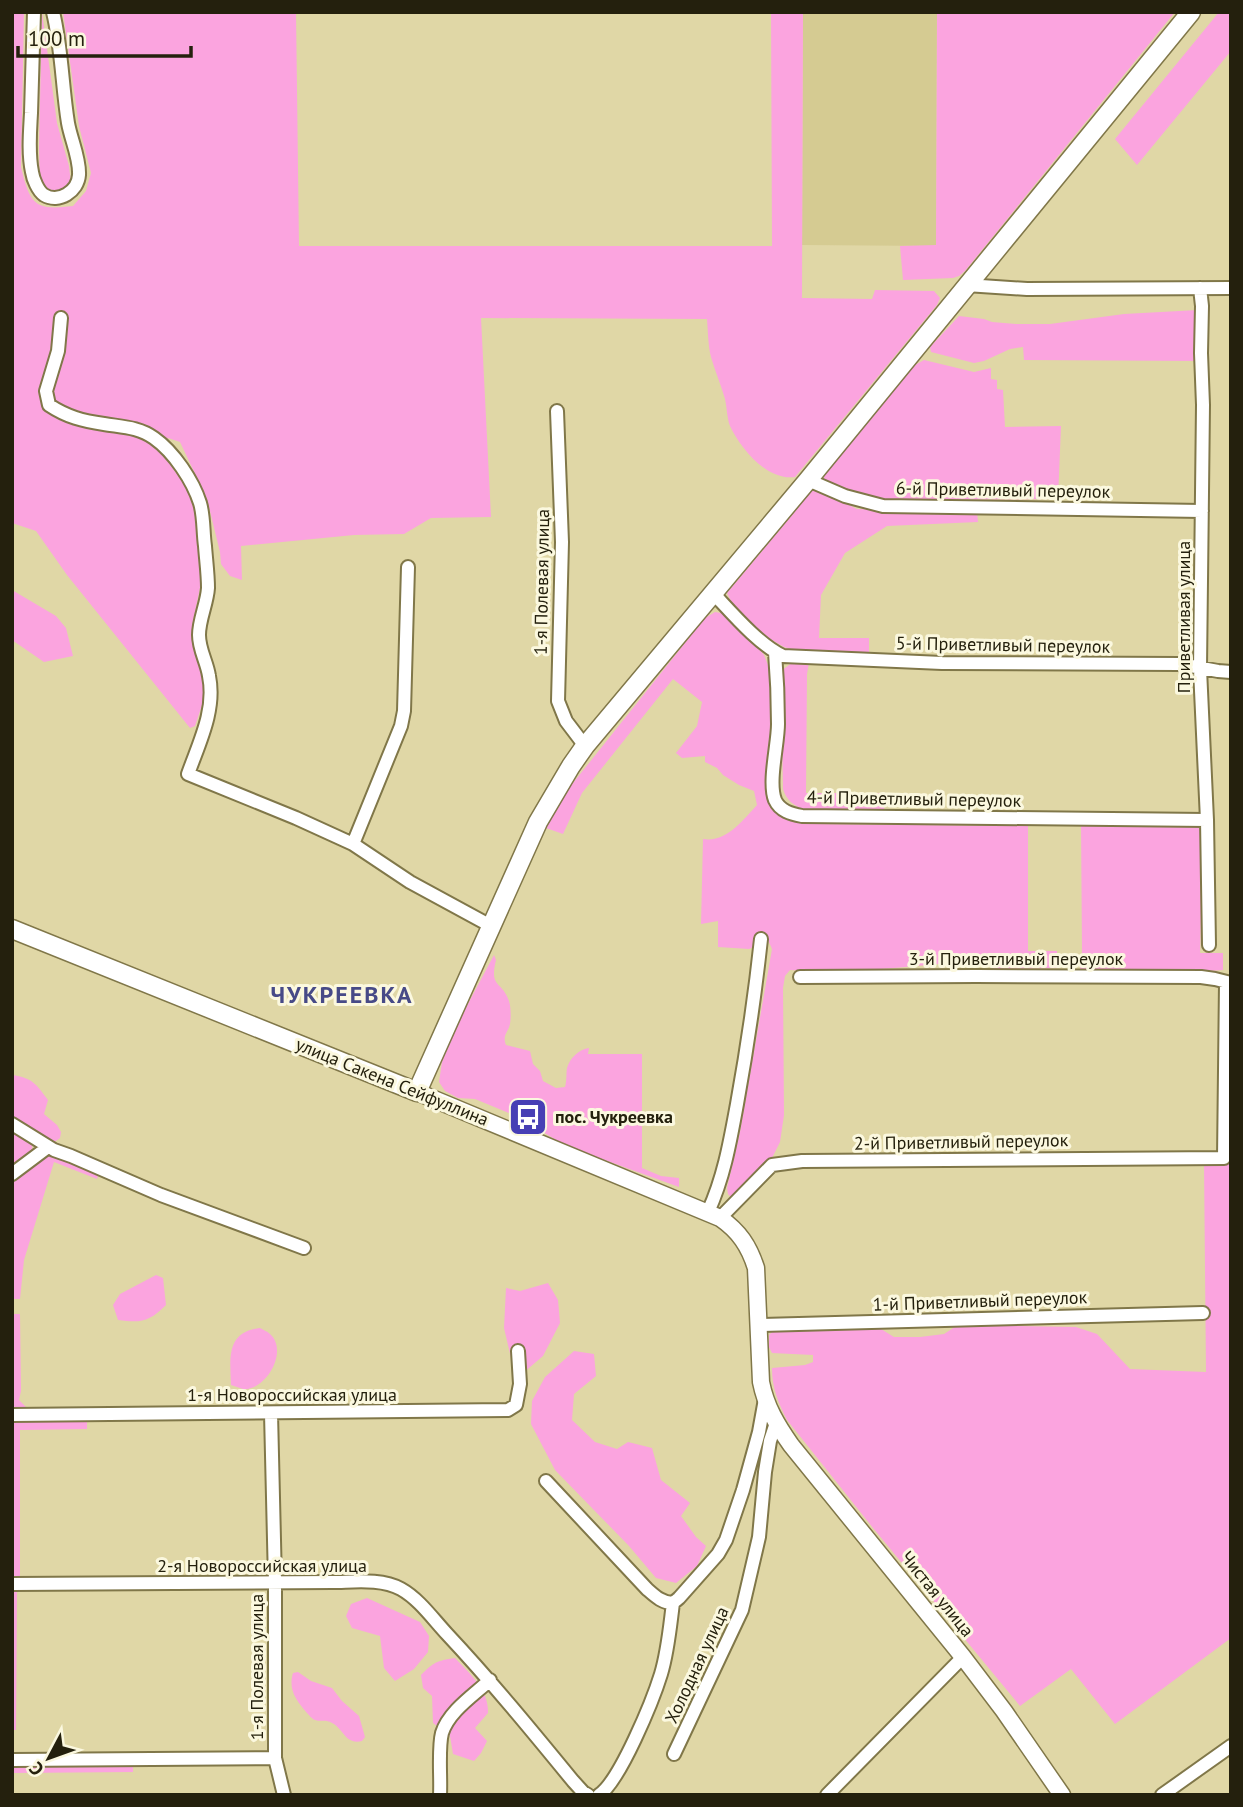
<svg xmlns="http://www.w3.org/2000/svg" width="1243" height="1807" viewBox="0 0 1243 1807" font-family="'PT Sans',sans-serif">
  <rect width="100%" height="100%" fill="#e0d7a6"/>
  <!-- built -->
  <path fill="#d5cb92" d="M803,12h134l-1,234 -134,-1z"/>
  <!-- green -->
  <path fill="#fba4df" d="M12,12h12l-3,155c9,37 13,44 52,39l13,-15 5,-18 -12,-47 -16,-114h233l3,234h473l-1,-234h32l-1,286 70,1 3,-9 59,1 6,7 -3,7 -142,172c-28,4 -54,-28 -65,-51 -3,-8 -3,-18 -5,-27 -4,-14 -10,-28 -14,-42 -3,-12 -3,-26 -4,-38l-226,-1 10,199 -60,1 -27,16 -50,1 -113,11 1,34 -12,-4 -9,-12 -1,-12 -13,-53 -27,-57 -12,-4 -9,11 28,39 9,28 5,67 -9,43 2,23 9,18v35l-8,24 -5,2 -123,-153 -31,-44 -24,-8z
    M42,12l15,111 12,43 2,17 -10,8 -9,1 -6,-4 -6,-9 -1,-31z
    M937,12h238l-210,259 -6,5 -6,2 -50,2 -3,-34 36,-1z
    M1219,12h12v39l-94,114 -22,-26z
    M1198,310l-1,51 -173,-1 -1,-13 -13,2 -26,12 -10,2 -43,-11 -1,-5 29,-31 25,3 8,3 24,2h34l74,-10z
    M924,360l50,12 17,-4v11l6,1v9l6,1 2,37 56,-1 -3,73 -179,1 -51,-17 -4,-3v-6l82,-100 9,-9z
    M815,488l42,21 120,3 1,10 -91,4 -42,27 -24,42 -2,43h50v15l-69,-1 -16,-5 -19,-11 -30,-27 -8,-16 66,-79 16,-22z
    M12,590l44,26 10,12 7,28 -29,6 -32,-22z
    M715,612l11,2 26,26 12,15 6,15 1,76 6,65 10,9 28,4 213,2v125h29v17l-63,1 -15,-9h-16l-13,3 -56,5 -55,4 -49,-2 -5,6 -2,12 1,127 -4,27 -10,20 -39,35 -3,-3 -1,-6 13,-56 32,-183 -4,-9 -19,9 -31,-2v-26l-17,3 2,-85c23,4 40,-19 54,-34l-3,-14 -15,-6 -16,-10 -6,-7 -12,-6v-6l-23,2 -6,-5 21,-27 5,-24 -29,-23 -91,114 -19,41 -17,-6 23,-40 136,-170z
    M793,662l16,1 -2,11 -1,119h79l-1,18 -79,-1c-12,-5 -18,-9 -22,-21l-2,-118z
    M1081,824h116l6,14 -3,115h23v17l-31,2 -112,-3 2,-18z
    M494,955l2,5c-7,29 6,20 13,41 2,6 2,17 1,23 -2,9 -8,11 -4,21l24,6 3,13 7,7 3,10 13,7 9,-1c2,-7 1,-13 2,-19 3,-10 12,-19 22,-20l-1,6h54v114l19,8 18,2v9l-113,-41 -23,-14 1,-5 -11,-6v-4l-7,-4 -3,6 -48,-20 -17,-1 -13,-7 -6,-9 3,-20 11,-30z
    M12,1075c21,3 24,9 36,25l-4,14 13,11 4,7 -1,6 -7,5 -41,-23z
    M12,1129c28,18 26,18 0,38z
    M51,1154l48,18 -2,7 -43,-17 -30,98 -4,39h-8v-120l28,-21z
    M1204,1163l25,1 2,474 -116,86 -44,-55 -51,37 -147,-178 -86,-108c-9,-18 -15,-32 -15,-52l33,-3 8,-3v-7l-41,-2 -3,-6v-12l5,-5 107,-1 13,8h26l24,-3 14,-9 118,2 21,7 33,35 76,3z
    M156,1275l7,3 3,27c-17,17 -25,18 -48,15l-5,-15 7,-11z
    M548,1283l10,17 2,23 -17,33 -27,23 -12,-51 2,-40 14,3z
    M12,1314h8l1,77 -2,9 7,7h-14z
    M260,1328c3,2 7,3 10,6 19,17 -4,57 -27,55 -4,-1 -8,-3 -12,-4 -1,-27 -5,-53 29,-57z
    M574,1351l20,3 2,22 -22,18 -2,26 23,22 22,7 11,-7 24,6 9,32 29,23 -9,13 15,21 10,9 -9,20 -21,17 -20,-5 -27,-32 -74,-76 -24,-46 1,-23 13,-24z
    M12,1420h75v9l-67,1v149h-8z
    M12,1590l5,1 -1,139h-4z
    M367,1598l53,24 9,14 -1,16 -14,17 -19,12 -11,-13 -4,-32 -28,-8 -6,-12 5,-12z
    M455,1658c15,16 34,32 33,55l-13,15 12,13 -6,12 -7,8 -21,-7 -3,-18 -17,-13 -1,-27 -9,-8 -2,-13c13,-13 15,-14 34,-17z
    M298,1672l13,9 21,7 10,13 17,15 6,21 -3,4c-17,4 -18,-12 -30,-18 -6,-4 -11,-1 -17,-3 -3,-1 -6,-5 -8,-7 -11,-13 -19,-23 -14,-40z
    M133,1763v9l-121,1v-9z"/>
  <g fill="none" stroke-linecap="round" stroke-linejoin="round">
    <!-- minor casing -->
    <g stroke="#807749" stroke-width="16">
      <path id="minor" d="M34,12c-1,34 -2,68 -3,101 -1,19 -3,40 1,59 1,7 6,19 12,23 15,9 34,-4 35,-20 1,-17 -8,-35 -11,-52 -6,-37 -6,-74 -15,-111
        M966,285l61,4 204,-1
        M1200,288l2,18 -1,47 2,52 -3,264 7,151 2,125
        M61,318l-3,33 -12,40 3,14c18,12 34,16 55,19 18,3 35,3 50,14 20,14 39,43 46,65 4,13 3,29 5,43 1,14 3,28 3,42 -1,16 -9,31 -9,47 0,15 8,27 10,41 7,34 -10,67 -21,98l108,44 57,26 57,38 81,44
        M557,411l5,131 -4,159 8,20 19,25
        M808,480l37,16 38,10 319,5
        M713,593c18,19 46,52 70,63l159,7 238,1 38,7 13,1
        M775,652c2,24 3,48 3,72 0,20 -10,58 -3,76 5,11 16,14 27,16l405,4
        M353,844l48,-118 3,-15 4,-144
        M800,977l176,-1 225,1 14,2 16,4
        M12,1124l42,26 17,6 90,39 143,53
        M12,1174l36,-27
        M708,1212c16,-35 22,-70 29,-108 10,-55 18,-109 24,-165
        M720,1218l52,-53 30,-4 422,-3 2,-175
        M758,1325l445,-12
        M271,1413l4,169v176l9,37
        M12,1415l496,-5 8,-5 4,-21 -2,-33
        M546,1481l101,108c8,7 15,14 26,14
        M12,1584l320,-2c21,0 49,-4 69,7 18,10 32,30 46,45 44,47 85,97 126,147l10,11 5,3
        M674,1754l68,-144 17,-73 6,-65 5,-31 6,-18
        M12,1760l263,-2
        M440,1795c1,-17 -2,-47 2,-62 7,-22 32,-38 48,-53
        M599,1795c21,-14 54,-95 62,-121 7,-23 9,-48 12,-71l6,-5 39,-44 8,-14 17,-50 16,-58 6,-33
        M827,1795l136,-138
        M1162,1795l69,-49"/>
    </g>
    <!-- tertiary casing -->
    <g stroke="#807749" stroke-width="19">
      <path id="tertiary" d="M417,1092l303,126c19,13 29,28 36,50l5,114c5,25 16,43 30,63l172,212 41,54 58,84"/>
    </g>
    <!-- secondary casing -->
    <g stroke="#807749" stroke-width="21">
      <path id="secondary" d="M12,929l405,163 121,-270 33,-56 14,-20 223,-266 383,-468"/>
    </g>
    <!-- minor -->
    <use href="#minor" stroke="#fff" stroke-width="12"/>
    <!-- tertiary -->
    <use href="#tertiary" stroke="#fff" stroke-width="16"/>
    <!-- secondary -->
    <use href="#secondary" stroke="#fff" stroke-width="18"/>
  </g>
  <!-- icons -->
  <defs>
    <g id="bus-square" transform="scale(2.0125)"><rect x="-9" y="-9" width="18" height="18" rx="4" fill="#473fb5" stroke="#fbf8df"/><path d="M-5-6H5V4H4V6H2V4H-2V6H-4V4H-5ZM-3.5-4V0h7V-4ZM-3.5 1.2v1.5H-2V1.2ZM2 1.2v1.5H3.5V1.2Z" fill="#fff"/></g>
  </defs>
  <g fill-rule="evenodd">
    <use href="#bus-square" x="528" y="1117"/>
  </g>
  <g text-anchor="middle" stroke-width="6" stroke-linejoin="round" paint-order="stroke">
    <!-- street labels -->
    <g font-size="18" fill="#24200d" stroke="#fbf8df">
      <text transform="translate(1003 490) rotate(1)" y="6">6-й Приветливый переулок</text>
      <text transform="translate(542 582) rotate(-89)" y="6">1-я Полевая улица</text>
      <text transform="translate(1184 617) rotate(-90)" y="6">Приветливая улица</text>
      <text transform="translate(1003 645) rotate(1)" y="6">5-й Приветливый переулок</text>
      <text transform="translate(914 799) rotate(1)" y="6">4-й Приветливый переулок</text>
      <text x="1016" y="965">3-й Приветливый переулок</text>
      <text transform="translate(392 1082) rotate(22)" y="6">улица Сакена Сейфуллина</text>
      <text transform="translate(961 1142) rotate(-1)" y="6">2-й Приветливый переулок</text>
      <text transform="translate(980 1301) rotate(-2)" y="6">1-й Приветливый переулок</text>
      <text x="292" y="1401">1-я Новороссийская улица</text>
      <text x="262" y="1572">2-я Новороссийская улица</text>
      <text transform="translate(937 1594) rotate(51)" y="6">Чистая улица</text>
      <text transform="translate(697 1665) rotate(-65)" y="6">Холодная улица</text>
      <text transform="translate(257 1667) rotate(-90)" y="6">1-я Полевая улица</text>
    </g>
    <!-- poi labels -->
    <g font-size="18" font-weight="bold" fill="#24200d" stroke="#fbf8df" text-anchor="start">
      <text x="555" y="1123">пос. Чукреевка</text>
    </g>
    <!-- district labels -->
    <g font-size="24" font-weight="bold" letter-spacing="2" fill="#474a87" stroke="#fbf8df">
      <text x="342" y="1003">ЧУКРЕЕВКА</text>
    </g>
  </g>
  <!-- border -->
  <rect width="1243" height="1807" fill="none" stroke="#24200d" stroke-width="28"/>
  <!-- north arrow -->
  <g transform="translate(49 1758) rotate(229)" stroke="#fbf8df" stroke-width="5" paint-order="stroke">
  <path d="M0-5L12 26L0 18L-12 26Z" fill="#24200d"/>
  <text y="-10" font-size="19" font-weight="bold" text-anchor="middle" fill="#24200d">С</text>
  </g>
  <!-- scale -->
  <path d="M18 46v10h173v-10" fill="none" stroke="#24200d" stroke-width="3.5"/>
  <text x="28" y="46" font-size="21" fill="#24200d" stroke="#fbf8df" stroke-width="5" paint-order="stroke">100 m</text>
</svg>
